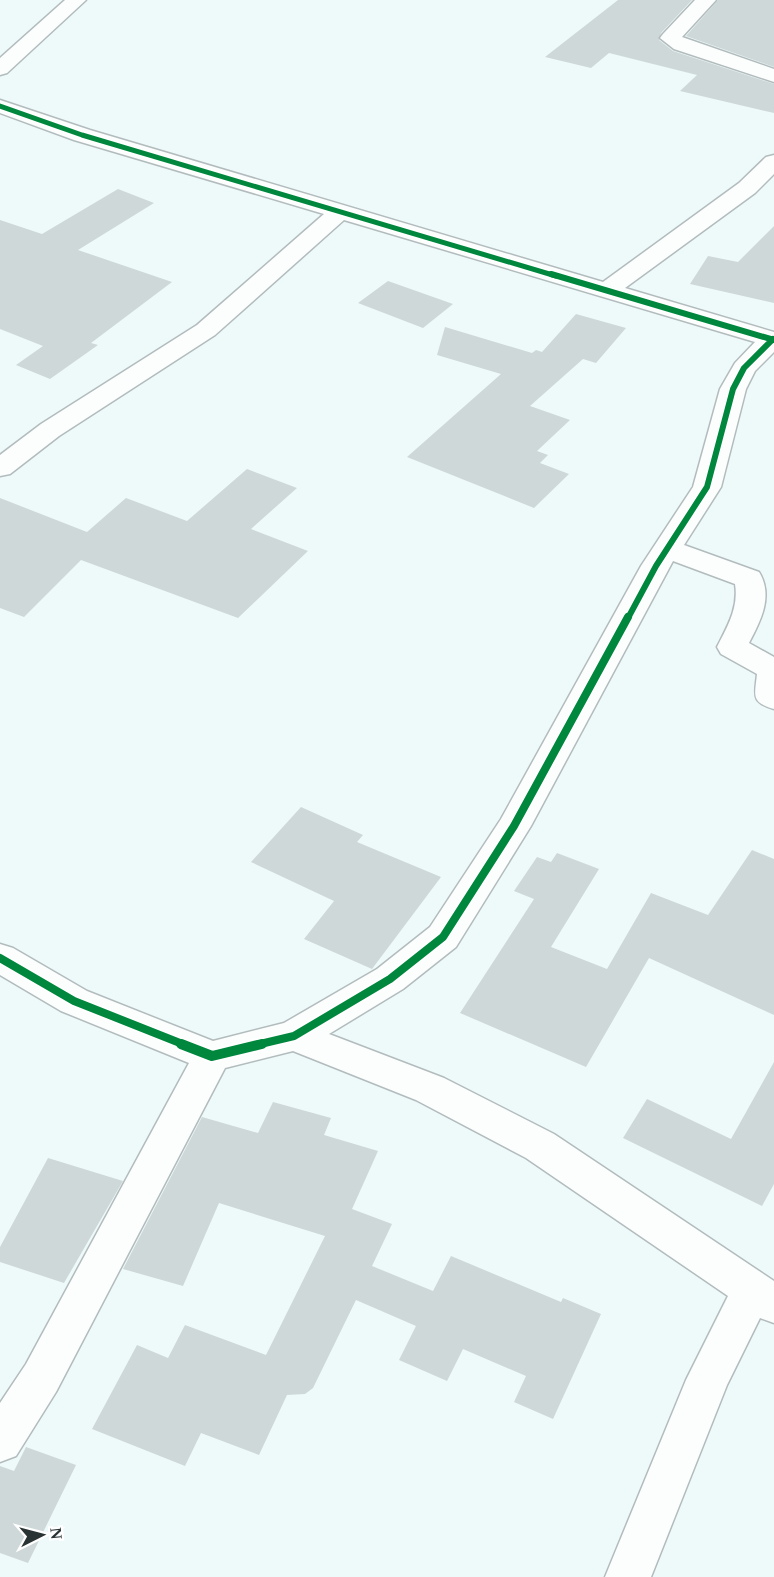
<svg xmlns="http://www.w3.org/2000/svg" width="774" height="1577" viewBox="0 0 774 1577" font-family="'Times New Roman',serif">
  <rect width="100%" height="100%" fill="#eef9fa"/>
  <!-- building -->
  <path fill="#ced8d8" d="M618,0h74l-31,33 -2,7 14,11 101,33v29l-94,-22 17,-16 -88,-22 -18,15 -46,-11z
    M718,0h56v67l-88,-31z
    M118,189l36,14 -76,47 94,32 -81,61 7,2 -48,34 -34,-14 27,-19 -43,-17v-109l42,14z
    M774,226v77l-84,-19 18,-28 30,6z
    M388,281l65,23 -30,24 -65,-25z
    M576,314l50,14 -30,35 -13,-4 -53,47 40,14 -33,31 11,4 -8,8 29,11 -35,34 -127,-51 94,-83 -64,-19 8,-28 87,26 4,-3 6,2z
    M247,469l50,19 -46,41 57,22 -70,67 -157,-58 -57,57 -24,-9v-110l87,34 39,-34 61,23z
    M301,807l62,28 -6,7 84,35 -69,92 -68,-30 30,-38 -83,-39z
    M752,850l22,9v156l-125,-57 -63,109 -126,-54 74,-114 -20,-8 23,-34 14,5 6,-9 42,16 -48,78 56,22 44,-76 57,22z
    M774,1062v122l-12,22 -139,-68 24,-39 84,40z
    M273,1102l58,16 -7,17 54,16 -26,58 40,15 -20,42 61,25 18,-35 110,46 2,-4 38,16 -48,105 -39,-17 12,-26 -63,-27 -16,32 -48,-21 17,-34 -60,-26 -43,88 -8,6 -18,1 -28,60 -58,-22 -16,33 -93,-37 45,-84 31,13 17,-33 81,30 59,-119 -106,-33 -36,83 -60,-17 79,-152 56,16z
    M48,1158l75,23 -59,102 -64,-21v-15z
    M26,1447l50,18 -48,98 -28,-10v-87l14,5z"/>
  <g fill="none" stroke-linecap="round" stroke-linejoin="round">
    <!-- minor casing -->
    <g stroke="#b3bcbd" stroke-width="3">
      <path id="minor" d="M65,0h21l-79,73 -7,2v-17z
        M695,0h21l-34,37 92,32v13l-100,-33 -14,-11 3,-4z
        M0,100l90,30 513,152 136,-99 27,-26 8,-2v19l-19,19 -130,95 149,44v20l-19,19 -9,18 -25,98 -37,58 75,27c15,24 1,50 -10,71l25,14v52c-24,-7 -19,-14 -17,-35l-36,-20 -4,-7c10,-20 22,-39 18,-63l-62,-23 -142,265 -75,121 -53,42 -74,45 115,44 110,56 220,147v42l-14,-5 -33,67 -76,192h-46l81,-197 42,-84 -202,-138 -110,-58 -123,-49 -68,17 -169,324 -40,64 -16,6v-59l26,-39 163,-301 -128,-52 -61,-36v-31l13,4 74,43 126,50 71,-18 93,-54 53,-42 71,-108 140,-253 52,-79 27,-98 15,-26 20,-21 -411,-122 -129,115 -156,101 -49,38 -10,2v-21l41,-31 156,-99 127,-111 -250,-74 -74,-27z"/>
    </g>
    <!-- minor -->
    <use href="#minor" fill="#fcfefe" fill-rule="evenodd"/>
    <!-- cycleway-far3 casing -->
    <g stroke="#fff" stroke-width="8">
      <path id="cycleway-far3" d="M0,106l82,29 474,141"/>
    </g>
    <!-- cycleway-far2 casing -->
    <g stroke="#fff" stroke-width="9">
      <path id="cycleway-far2" d="M551,274l223,66
        M628,618l28,-52 51,-79 26,-98 11,-21 29,-29"/>
    </g>
    <!-- cycleway-far1 casing -->
    <g stroke="#fff" stroke-width="11">
      <path id="cycleway-far1" d="M0,958l74,43 111,44
        M256,1045l38,-9 96,-57 53,-42 71,-111 114,-209"/>
    </g>
    <!-- cycleway casing -->
    <g stroke="#fff" stroke-width="14">
      <path id="cycleway" d="M181,1044l31,12 50,-12"/>
    </g>
    <!-- cycleway-far3 -->
    <use href="#cycleway-far3" stroke="#00873e" stroke-width="5"/>
    <!-- cycleway-far2 -->
    <use href="#cycleway-far2" stroke="#00873e" stroke-width="6"/>
    <!-- cycleway-far1 -->
    <use href="#cycleway-far1" stroke="#00873e" stroke-width="8"/>
    <!-- cycleway -->
    <use href="#cycleway" stroke="#00873e" stroke-width="10"/>
  </g>
  <!-- north arrow -->
  <g transform="translate(42 1535) rotate(84)" stroke="#ffffff" stroke-width="4.5" paint-order="stroke">
  <path d="M0-4.5L10 22L0 15L-10 22Z" fill="#293334"/>
  <text y="-9" font-size="16" font-weight="bold" text-anchor="middle" fill="#293334">N</text>
  </g>
</svg>
